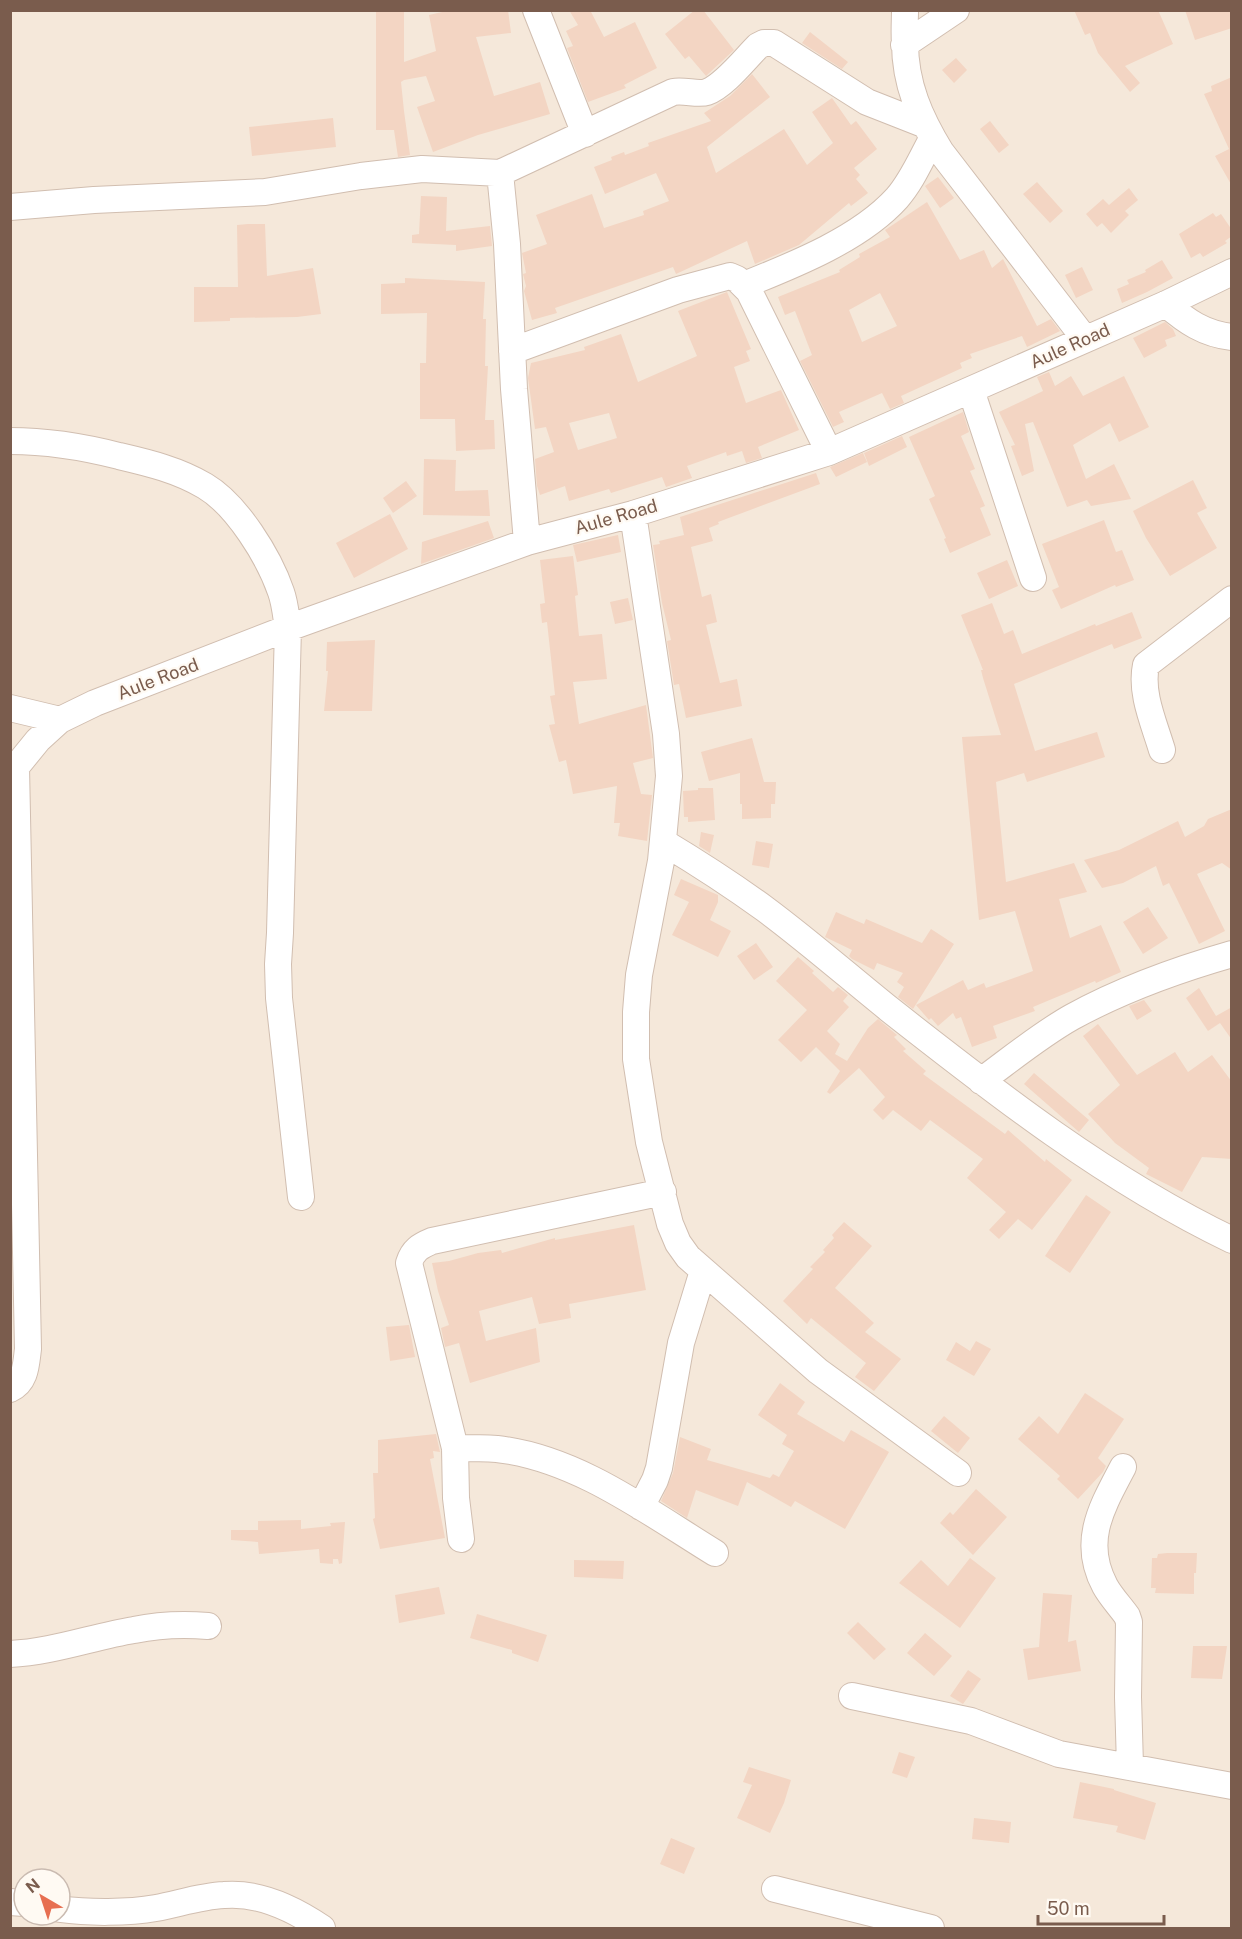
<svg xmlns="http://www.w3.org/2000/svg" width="1242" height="1939" viewBox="0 0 1242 1939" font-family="'Public Sans',sans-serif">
  <rect width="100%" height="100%" fill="#fdf6ec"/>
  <!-- residential -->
  <path fill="#f5e8da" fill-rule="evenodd" d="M11,11h1220v1917h-1220zM24,1879h36v36h-36z"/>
  <!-- building -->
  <path fill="#f3d5c3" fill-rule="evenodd" d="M376,10h28v52l32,-11 -7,-36 22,-5h57l3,23 -35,4 18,59 46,-14 10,32 -72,21 -45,17 -16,-45 18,-6 -9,-25 -22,4 -3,2 3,29 6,44 -12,2 -4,-27h-18z
    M569,10h21l14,27 31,-15 22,46 -33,17 2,3 -38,14 -21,-54 6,-2 -7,-15 12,-6z
    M695,10h8l31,40 -28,26 -17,-20 -4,3 -20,-25z
    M1074,10h84l15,34 -48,22 15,17 -10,9 -32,-39 -8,-20 -5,2z
    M1185,10h47v18l-37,12z
    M810,32l38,30 -6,7 -40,-26z
    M956,58l11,12 -13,13 -12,-13z
    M752,74l18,23 -63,50 9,26 68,-44 23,36 26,-22 -21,-31 20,-14 19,27 5,-4 21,28 -23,19 6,7 -4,4 12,14 -17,13 -2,-3 -50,42 -44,19 -8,-23 -71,33 -3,-7 -118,41 2,5 -25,7 -8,-29 2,-5 -3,-12 3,-1 -4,-20 25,-9 -11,-29 56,-21 12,34 40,-13 -1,-4 26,-10 -13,-28 -51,21 -11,-27 18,-7 -1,-3 13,-5 1,3 24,-9 -1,-3 63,-22 -7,-8 26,-17z
    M1232,77v109l-17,-30 14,-7 -25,-55 8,-3 -1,-5z
    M333,118l3,29 -84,9 -3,-29z
    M990,121l19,24 -10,8 -19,-24z
    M938,177l16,21 -14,10 -15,-22z
    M1037,182l26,29 -13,12 -27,-29z
    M1129,188l9,12 -13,11 4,4 -18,18 -9,-10 -5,4 -11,-13 17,-15 6,6z
    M421,196l26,1 -1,34 44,-5 2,20 -36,5v-6l-44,-2v-8l7,-1z
    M927,202l33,58 24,-10 8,18 11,-9 34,67 14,-7 9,12 -33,16 -5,-11 -52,18 2,4 -12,5 2,5 -61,28 3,7 -14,6 -8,-16 -43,19 5,10 -11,5 -33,-66 12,-6 -17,-44 -10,4 -7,-18 62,-25 -1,-2 21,-13 -1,-3 31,-17 -5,-7zM880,293l17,33 -35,16 -13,-32z
    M1213,213l3,4 5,-3 11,16v6l-7,5 2,2 -24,14 -3,-4 -9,5 -12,-24z
    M248,224h17l2,52 46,-8 8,46 -24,3 -67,1v3l-36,1v-35h44l-1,-62z
    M1162,260l11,18 -26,14 -25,11 -5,-14 12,-5 -2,-4 19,-8 -1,-2z
    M1082,267l11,23 -17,8 -11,-23z
    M405,278l80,4 -2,37h3l-1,47h3l-3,54h9l1,29 -39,2 -1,-32h-35v-56h6l1,-50 -46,1v-30l24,-1z
    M727,292l24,57 -5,2 4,10 -16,6 12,36 35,-13 18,40 -41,17 4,11 -16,5 -4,-12 -15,5 -1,-4 -39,14 5,12 -26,9 -4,-10 -51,16 -2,-4 -40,12 -4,-15 -25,9 -3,-9 -2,-27 19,-7 -8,-25 -11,2 -7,-51 3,-15 54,-13 -1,-3 37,-13 17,48 59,-26 -19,-45zM609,413l8,25 -39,12 -9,-27z
    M1165,322l8,7 3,7 -11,4 2,6 -23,12 -11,-20z
    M1049,372l6,14 16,-10 12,20 41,-20 25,51 -30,15 -9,-19 -37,22 13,34 28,-15 17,35 -40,7 -4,-6 -20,7 -34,-85 -8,2 9,47 -12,5 -11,-30 4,-1 -16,-33 44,-21 -6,-14z
    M963,412l6,20 -8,4 14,33 -5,2 15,35 -5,2 11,27 -41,18 -6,-14 2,-1 -17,-39 6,-3 -26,-59z
    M902,436l5,11 -38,19 -5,-13z
    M863,453l4,9 -31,15 -6,-10z
    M424,459l32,1 -1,31 33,-1 2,26 -67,-1z
    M816,473l4,11 -102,38 1,2 -10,4 4,13 -22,6 11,50 9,-3 6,28 -11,3 14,58 17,-4 5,27 -56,12 -7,-34 -5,1 -7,-44 4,-1 -9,-37 -9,-58 7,-1 -1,-3 25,-6 -4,-18z
    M1193,480l14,28 -10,5 20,35 -47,28 -24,-38 -13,-27z
    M406,481l11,15 -24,17 -10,-15z
    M390,514l18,35 -54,29 -18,-35z
    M1104,520l12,32 6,-2 12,30 -18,7 -1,-2 -54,24 -9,-19 7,-3 -17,-43z
    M488,521l6,17 -73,26 1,-22z
    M618,535l3,17 -44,10 -4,-17z
    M573,556l5,39 -3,1 4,40 23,-2 5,45 -34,3 6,42 67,-19 7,53 -20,5 8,31 11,1 -5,46 -29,-5 2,-13h-6l3,-37 -44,8 -7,-34 -7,2 -10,-37 6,-1 -5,-28 5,-1 -8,-73 -5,1 -2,-19 5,-1 -5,-43z
    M1007,560l11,26 -29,13 -12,-26z
    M628,598l5,22 -18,4 -5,-22z
    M992,603l12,31 9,-4 9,24 73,-30 1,2 36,-14 10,26 -28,11 -2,-5 -98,40 21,67 62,-19 8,25 -78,25 -3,-9 -28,9 10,100 68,-19 13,29 -28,7 11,39 31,-13 20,47 -25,11 -1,-2 -62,26 2,4 -42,15 4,12 -25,9 -11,-30 -5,2 -3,-6 -15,13 -7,-8 -2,2 -13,-15 47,-25 5,10 16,-7 2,5 47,-17 -18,-60 -36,9 -17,-183 39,-2 -18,-57 -2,-8h2l-22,-55z
    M375,640l-3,71h-48l4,-40h-2l1,-29z
    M752,738l12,44h12l-1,22h-4v14l-29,1v-15h-2v-31l-31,8 -8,-29z
    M698,788h15l2,32 -27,2v-5h-4l-1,-26 15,-1z
    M1232,809v61l-10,-7 -25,11 28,57 -26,13 -30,-61 -6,3 -7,-20 -33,17 -21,5 -18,-28 35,-10 59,-29 7,16 19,-11 4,-7z
    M701,832l13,3 -4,18 -11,-7z
    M756,841l17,3 -4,24 -17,-3z
    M681,879l37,16v7l-8,18 21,11 -13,26 -46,-22 17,-33 -15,-7z
    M1148,907l20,31 -25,16 -20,-32z
    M836,912l28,12 2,-5 56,24 9,-14 23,15 -41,65 -15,-12 6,-10 -7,-5 6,-9 -26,-10 -3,7 -22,-11 -3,-3 3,-6 -27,-13z
    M756,943l17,24 -19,13 -17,-24z
    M798,957l16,14 -2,2 21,19 5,-5 10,8 -5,6 6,6 -22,24 13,13 -5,10 12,7 21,-33 10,-9 19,16 -3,2 12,12 -3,2 23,20 -3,3 82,60 3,-4 37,32 1,-3 26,21 -40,50 -14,-11 -19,20 -10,-9 17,-18 -39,-34 16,-19 -53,-39 -9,11 -28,-21 -10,10 -10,-10 12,-13 -26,-29 -29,26 -3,-2 13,-21 -24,-24 -15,15 -23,-22 29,-30 -31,-29z
    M1199,988l17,28 16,-9v33l-12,-17 -12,8 -22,-33z
    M1144,1000l8,11 -15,9 -8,-14z
    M1098,1024l39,51 38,-23 13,20 24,-17 20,27v77l-30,-2 -20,35 -36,-18 3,-6 -34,-25 -27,-29 32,-29 -37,-49z
    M1034,1073l55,47 -10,12 -55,-48z
    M1086,1195l25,17 -41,61 -25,-17z
    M844,1222l28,24 -37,42 39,35 -9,9 36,27 -27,32 -19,-14 11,-14 -55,-45 -4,6 -24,-23 30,-32 -3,-2 15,-15 -2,-2 11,-12 -2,-3z
    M634,1225l12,65 -77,14 2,14 -32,6 -7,-27 -53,14 7,30 50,-13 4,34 -70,21 -11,-40 -14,4 -4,-19 8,-3 -11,-34 -6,-28 17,-2 29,-8 23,-3 1,3 53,-15v2z
    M409,1325l6,32 -25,4 -4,-34z
    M976,1341l15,8 -17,27 -28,-16 10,-18 14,9z
    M780,1383l25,19 -8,12 47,28 7,-12 38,22 -44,77 -50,-28 -4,6 -44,-25 -9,24 -42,-16 -9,28 -26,-17 12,-28 7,-36 31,12 -4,11 63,18 3,-4 6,3 15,-26 -12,-7 5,-9 -29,-20z
    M1085,1393l39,26 -26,39 8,8 -3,6 -25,27 -21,-20 3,-3 -42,-37 21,-23 19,18z
    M944,1416l26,22 -12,15 -27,-22z
    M436,1434l4,18 -7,-1 1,7 -4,1 15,79 -65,11 -7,-30 2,-1 -2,-45h5v-33z
    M976,1489l31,28 -34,38 -33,-32 10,-11 3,3z
    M301,1520v9l30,-3 -1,-3 15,-1 -3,41 -3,1 -1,-5h-5v5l-13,-1 -1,-14 -60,5 -1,-12 -27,-2v-10h27v-9z
    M1167,1553h30l-1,20h-2v21l-39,-1 1,-5h-5l1,-30h5l1,-4z
    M970,1558l26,20 -36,50 -61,-45 22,-23 27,26z
    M574,1560l50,1 -1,18 -49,-2z
    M439,1587l6,27 -46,9 -4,-28z
    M1043,1593l29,2 -4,47 8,-2 5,31 -53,9 -5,-31 16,-2z
    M477,1614l70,21 -9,27 -26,-9v-3l-42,-12z
    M858,1622l28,27 -12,11 -27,-27z
    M925,1633l27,23 -18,20 -27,-23z
    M1193,1646h34l-5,33 -31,-1z
    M968,1670l13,9 -18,25 -13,-8z
    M899,1752l16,5 -8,21 -15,-5z
    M749,1767l42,13 -7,23 -14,30 -33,-15 15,-33 -9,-3z
    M1080,1782l34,7v1l42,13 -11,37 -29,-8 2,-6 -45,-8z
    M974,1818l37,4 -2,21 -37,-4z
    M671,1838l24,10 -11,26 -24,-10z"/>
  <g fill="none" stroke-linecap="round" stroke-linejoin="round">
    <!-- minor casing -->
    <g stroke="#d1beb0" stroke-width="28">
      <path id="minor" d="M536,10l49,124
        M905,10c0,11 -1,22 0,33 0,41 15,75 36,109l144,187
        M904,45l52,-35
        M500,173l7,71 7,145 13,153
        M10,207l84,-7 171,-8 96,-16 61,-7 78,4 173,-81c12,-2 25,3 34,0 17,-6 38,-33 51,-46l6,-3h10l93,59 56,22
        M744,285c50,-20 116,-46 153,-87 15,-17 24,-39 35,-59
        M1166,304c20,17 38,30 66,33
        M512,351l166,-61 52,-14 7,3 12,12 80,161
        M971,390l62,188
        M10,441c37,0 74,6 109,15 30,7 59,14 86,30 32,19 64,71 76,106 4,11 5,24 7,36l-8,305 -2,31 1,34 22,199
        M633,514l33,220 3,42 -8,85 -22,114 -3,37v47l13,83 21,82 8,19 10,14 130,114 140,102
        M10,708l50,12
        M1162,750c-8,-27 -22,-57 -16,-85l86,-66
        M10,771l6,-4 22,-27 22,-20 35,-17 193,-75 239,-86 106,-28 196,-62 337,-148 66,-32
        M663,842c35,21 69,43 102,67 43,32 83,67 124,100 108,85 218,171 343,231
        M981,1081c30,-22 59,-46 91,-64 51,-28 104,-47 160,-63
        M10,1389c16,-7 16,-25 18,-40l-12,-582
        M455,1448c14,0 28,0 42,1 80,9 151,63 218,104
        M1123,1467c-21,40 -42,74 -18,119 6,11 15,20 22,30l2,6 -1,75 2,69
        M641,1507l14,-27 4,-12 22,-125 22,-72
        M461,1539l-5,-41 -1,-50 -46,-185c4,-13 11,-17 23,-22l231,-49
        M10,1654c43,-2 82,-17 124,-24 24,-5 49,-6 74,-4
        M852,1696l119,25 88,33 173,32
        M775,1889l156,39
        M10,1902l14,1
        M60,1909c28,4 68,4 96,-1 22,-4 45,-12 68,-13 34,-3 70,14 98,33"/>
    </g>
    <!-- minor -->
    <use href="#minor" stroke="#fff" stroke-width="26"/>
  </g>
  <g text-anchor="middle" stroke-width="4.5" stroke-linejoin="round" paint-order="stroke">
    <!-- street labels -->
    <g font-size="18" fill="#7a5c4d" stroke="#fffaf3">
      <text transform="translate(1070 346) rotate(-24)" y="6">Aule Road</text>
      <text transform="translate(616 517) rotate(-16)" y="6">Aule Road</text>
      <text transform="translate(158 679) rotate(-21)" y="6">Aule Road</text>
    </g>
  </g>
  <!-- border -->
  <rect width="1242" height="1939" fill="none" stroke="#7a5c4d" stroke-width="24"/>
  <!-- north arrow -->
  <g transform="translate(42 1897) rotate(321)"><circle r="28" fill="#fffaf3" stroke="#cabbb1" stroke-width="1.5"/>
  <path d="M0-4.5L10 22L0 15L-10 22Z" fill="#e76f51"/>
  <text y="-9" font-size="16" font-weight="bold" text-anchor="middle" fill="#7a5c4d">N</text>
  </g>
  <!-- scale -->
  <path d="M1038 1915v9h126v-9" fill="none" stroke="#7a5c4d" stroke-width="3"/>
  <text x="1047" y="1915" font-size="18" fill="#7a5c4d" stroke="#fffaf3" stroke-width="4.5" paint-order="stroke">50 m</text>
</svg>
